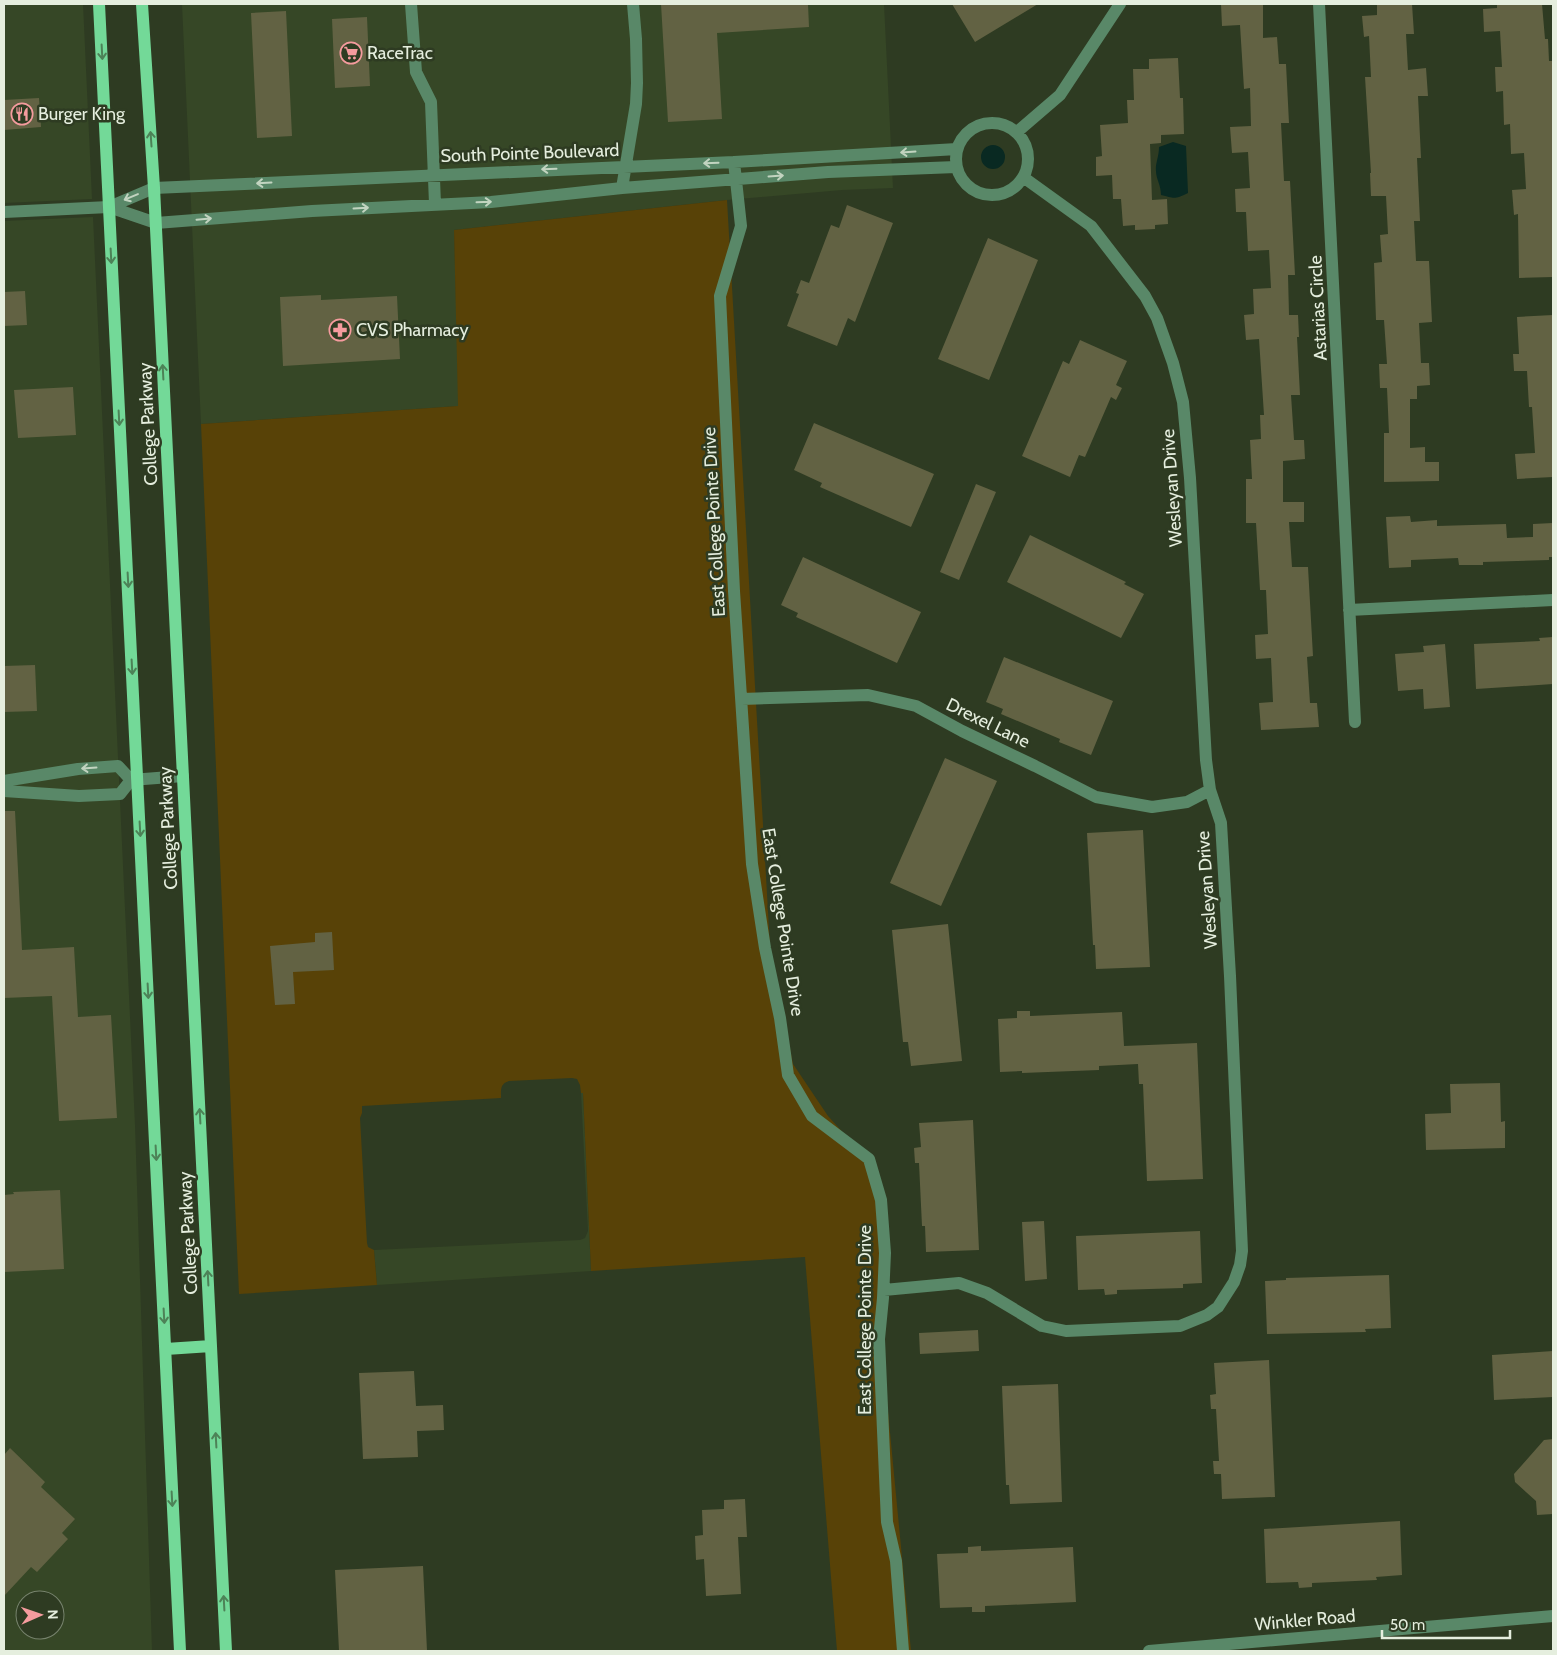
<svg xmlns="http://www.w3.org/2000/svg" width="1557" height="1655" viewBox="0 0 1557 1655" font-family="Cabin,sans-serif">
  <rect width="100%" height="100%" fill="#2e3b22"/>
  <!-- built -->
  <path fill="#364726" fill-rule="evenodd" d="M4,4h79l9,195 -88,4z
    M182,4h702l9,184 -51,2 -115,10 -273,30 5,176 -258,18z
    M93,217l42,908 17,526h-148v-1430zM25,1600h30v30h-30z
    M581,1093h2l8,178 -214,14 -3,-35 206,-10 5,-2 3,-7z"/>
  <!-- green -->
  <path fill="#584207" d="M727,200l43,746 23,118 35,52 47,52 10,47 -3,134 29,302h-74l-32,-394 -214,14 -8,-178h-2l-1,-8 -3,-6 -5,-1 -63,3c-9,3 -8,8 -8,17l-139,8v7l-2,5 7,125 1,4 6,3 3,35 -138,9 -38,-870 257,-18 -4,-176z"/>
  <!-- water -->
  <path fill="#092922" d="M1173,142l13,4 2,47c-14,7 -14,5 -27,2 0,-10 -5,-16 -5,-24 -1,-7 3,-14 3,-24z
    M981 157a12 12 0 1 1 24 0a12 12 0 1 1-24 0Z"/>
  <!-- building -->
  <path fill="#626243" d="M661,4h147l1,23 -92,6 5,86 -54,3z
    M952,4h86l-63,38z
    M1221,4h42v34l14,-1 2,27h7l3,59h-8l3,58h6l5,94h-7l1,40h9l1,22h-2l3,58h-9l3,45h10l1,19 -22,2v41h21v20h-15l3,45h16l5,89 -6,1 3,46h7l2,24 -58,3 -2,-27 14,-1 -2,-44 -15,1 -1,-24 13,-1 -2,-44h-6l-4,-67h-10v-44h6l-2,-39 11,-1 -1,-24h4l-5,-76 -13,1 -2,-25 10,-1 -1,-25 18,-1 -2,-38 -21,1 -2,-39h-10l-1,-23 15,-1 -2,-36 -16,1 -2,-26 21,-1 -1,-38 -6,1 -4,-64 -18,1z
    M1377,4h35l2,30h-8l2,36 18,-2 2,28h-10l3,62h-4l3,63h-6l2,40h13l3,61 -13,1 2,40h8l1,22 -13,1v13h-7v49l15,-1v15h14v19l-55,1v-49h5l-2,-45h-7l-1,-24h8l-3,-44h-8l-2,-57 8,-1 -2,-27 8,-1 -2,-38h-15l-1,-23h1l-6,-96h6l-2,-41 -5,1 -2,-21 15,-1z
    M1497,4h45l3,35h3l1,22h4v216l-34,1 -1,-64 -4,1 -2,-25 14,-1 -2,-36 -13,1 -1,-30 -6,1 -1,-34 -7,1 -1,-25h7l-2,-36 -16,1 -1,-23 14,-1z
    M286,11l6,125 -35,2 -6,-125z
    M367,17l3,69 -35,2 -3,-69z
    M1178,58l2,40h3l1,36 -23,1v8l-11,1 2,56 15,-1 1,25 -13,1v4l-20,1v-5l-12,1 -2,-27h-8l-1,-24 -16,1v-19l6,-1 -2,-31 28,-2 -1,-23h7l-1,-31h16v-10z
    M39,98l2,29 -37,3v-30z
    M847,205l46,18 -38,99 -7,-4 -11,28 -50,-20 12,-32 -3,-1 5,-13 8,3 22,-58 8,3z
    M988,238l50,22 -49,120 -51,-21z
    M25,291l2,34 -23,1v-34z
    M321,295v5l76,-4 3,63 -117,7 -3,-69z
    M1553,315v162l-36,2 -2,-25 20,-1 -3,-46h-3l-2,-36h-13l-1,-17h6l-2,-37z
    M1080,340l47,21 -11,24 6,3 -6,12 -5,-3 -26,60 -6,-2 -9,22 -48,-21 41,-95 6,3z
    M73,387l3,48 -58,3 -4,-48z
    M814,423l120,51 -23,53 -91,-40 2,-4 -28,-13z
    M976,484l20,8 -37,88 -19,-8z
    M1410,516l1,6 26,-2v6l69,-2 1,14 26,-1v-13l20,-1v34h-4v3l-66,2v3h-24l-1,-7 -47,2v7l-22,1 -3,-51z
    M1030,535l96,47 -2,2 20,10 -23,44 -114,-56z
    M803,557l118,55 -24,51 -101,-46 2,-4 -17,-8z
    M1553,637v47l-77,5 -2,-45 66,-3 -1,-3z
    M1445,644l5,63 -26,2 -1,-20 -25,2 -3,-37 29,-2 -1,-6z
    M1004,657l109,44 -22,54 -32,-13 1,-3 -59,-25 2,-5 -17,-7z
    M35,665l2,46 -33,1v-46z
    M945,758l52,23 -56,125 -51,-23z
    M4,811h11l7,139 52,-3 4,70 33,-2 6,103 -58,3 -7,-125 -48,2z
    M1143,830l7,137 -54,2 -1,-24h-2l-6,-112z
    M948,924l14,137 -51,5 -3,-24h-5l-11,-112z
    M332,932l2,38 -41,2 2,32 -20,1 -5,-59 45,-4v-9z
    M1017,1011h13v5l92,-4 2,34 73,-3 6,136 -56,2 -4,-97h-4l-1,-20 -39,2v4l-77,3v-2l-22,1 -2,-53 19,-1z
    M1500,1083l1,39 4,-1v27l-79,2 -1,-36 26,-1 -1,-29z
    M973,1120l6,130 -53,2 -1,-26h-3l-3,-63h-4l-1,-15 7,-1 -2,-24z
    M60,1190l4,79 -60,3v-77l10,-1 -1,-2z
    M1044,1221l3,58 -22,2 -3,-59z
    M1200,1231l2,52 -19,1v4l-66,2v4l-12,1 -1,-6 -26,1 -2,-54z
    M1389,1275l2,53 -26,1 1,3 -99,2 -2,-53 21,-1v-2z
    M978,1330l1,21 -59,3 -1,-21z
    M1553,1351v46l-59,3 -2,-45z
    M1269,1360l6,137 -53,2 -1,-25h-7l-1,-13h6l-3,-52h-5l-1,-14 6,-1 -2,-31z
    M414,1371l2,35 27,-1 1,25 -27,1 1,26 -55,2 -4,-86z
    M1058,1384l4,118 -52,2 -1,-19h-3l-4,-99z
    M1553,1439v75l-16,1 -1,-14 -21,-19 -1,-8 30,-34z
    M10,1448l35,34 -4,5 34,32 -13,14 6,6 -31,33 -6,-5 -27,29v-141z
    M745,1499l2,38h-9l3,57 -35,2 -2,-37 -8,1 -1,-24 8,-1 -1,-25 22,-1v-9z
    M1400,1521l2,54 -26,2 1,3 -65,3v4l-13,1 -1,-6 -32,1 -2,-54z
    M981,1546v5l92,-4 3,55 -91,4v6h-13v-5l-32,1 -3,-54 31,-1v-6z
    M423,1566l4,85h-88l-4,-81z"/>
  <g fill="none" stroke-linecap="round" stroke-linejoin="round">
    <!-- minor -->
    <path stroke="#598868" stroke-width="12" d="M411,4l5,68 15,30 4,102
      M1319,4l36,718
      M956 159a36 36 0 1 1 72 0a36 36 0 1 1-72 0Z
      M1017,132l43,-37 60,-91
      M734,162l7,64 -21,70 14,295 18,273 13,84 15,70 8,57 24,41 57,43 12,41 4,53 -2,45 -4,41 8,183 9,39 7,90
      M622,188l14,-84 1,-21 -1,-44 -3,-35
      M109,207l47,16 156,-12 179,-9 131,-14 206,-16 128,-5
      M4,212l105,-5 45,-19 580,-26 223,-13
      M1349,610l204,-10
      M742,699l126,-4 48,11 46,25 73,35 61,31 56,10 35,-5 23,-12
      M4,781l74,-12 40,-3 13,14
      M4,791l75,5 41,-2 11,-14 52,-4
      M884,1290l75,-7 28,10 55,33 24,5 114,-5 27,-11 11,-8 16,-25 6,-17 2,-14 -12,-275 -9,-153 -11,-33 -4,-30 -16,-282 -7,-76 -10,-39 -16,-45 -12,-22 -54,-70 -68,-49
      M1149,1651l404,-35"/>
    <!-- major -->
    <path stroke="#73d998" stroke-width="12" d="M99,4l81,1647
      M142,4l12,184 72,1463
      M166,1349l45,-3"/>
  </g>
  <!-- one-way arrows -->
  <defs><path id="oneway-shaft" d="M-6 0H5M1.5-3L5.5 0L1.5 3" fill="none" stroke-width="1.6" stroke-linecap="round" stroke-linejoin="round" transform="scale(1.25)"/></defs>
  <g stroke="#4d8257">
    <use href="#oneway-shaft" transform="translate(102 52) rotate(87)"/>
    <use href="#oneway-shaft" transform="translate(151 139) rotate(-94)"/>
    <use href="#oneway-shaft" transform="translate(111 256) rotate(87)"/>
    <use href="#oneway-shaft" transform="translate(163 372) rotate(-93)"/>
    <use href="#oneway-shaft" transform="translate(119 418) rotate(87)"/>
    <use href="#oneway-shaft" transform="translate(128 580) rotate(87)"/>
    <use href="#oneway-shaft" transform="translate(132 667) rotate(87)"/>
    <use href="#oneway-shaft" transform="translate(140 829) rotate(87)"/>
    <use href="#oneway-shaft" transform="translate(148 991) rotate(87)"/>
    <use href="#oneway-shaft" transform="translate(200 1116) rotate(-93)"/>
    <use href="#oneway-shaft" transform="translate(156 1153) rotate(87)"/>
    <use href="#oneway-shaft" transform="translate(208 1278) rotate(-93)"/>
    <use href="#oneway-shaft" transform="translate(164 1316) rotate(87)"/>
    <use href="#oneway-shaft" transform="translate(216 1440) rotate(-93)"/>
    <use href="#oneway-shaft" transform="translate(172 1499) rotate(87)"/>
    <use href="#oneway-shaft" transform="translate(224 1603) rotate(-93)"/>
  </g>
  <g stroke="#c2d4c0">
    <use href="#oneway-shaft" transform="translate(908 152) rotate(176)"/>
    <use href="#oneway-shaft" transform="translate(711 163) rotate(178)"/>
    <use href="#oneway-shaft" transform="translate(549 169) rotate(178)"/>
    <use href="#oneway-shaft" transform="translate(776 176) rotate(-4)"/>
    <use href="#oneway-shaft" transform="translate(264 183) rotate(177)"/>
    <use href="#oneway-shaft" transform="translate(131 197) rotate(157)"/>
    <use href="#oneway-shaft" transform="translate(484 202) rotate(-2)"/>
    <use href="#oneway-shaft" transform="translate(361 208) rotate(-3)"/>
    <use href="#oneway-shaft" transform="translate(204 219) rotate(-5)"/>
    <use href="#oneway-shaft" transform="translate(89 768) rotate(176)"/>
  </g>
  <!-- icons -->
  <defs>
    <g id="supermarket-ring" transform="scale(1.125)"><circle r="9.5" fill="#2e3b22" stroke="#f59b9e" stroke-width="1.5"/><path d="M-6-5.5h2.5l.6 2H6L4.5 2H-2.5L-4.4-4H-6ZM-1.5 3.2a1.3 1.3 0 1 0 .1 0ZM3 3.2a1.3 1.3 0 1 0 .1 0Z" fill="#f59b9e"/></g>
    <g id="restaurant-ring" transform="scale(1.125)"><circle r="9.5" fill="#2e3b22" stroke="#f59b9e" stroke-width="1.5"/><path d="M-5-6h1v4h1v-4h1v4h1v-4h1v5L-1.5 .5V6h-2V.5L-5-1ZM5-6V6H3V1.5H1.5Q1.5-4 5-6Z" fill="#f59b9e"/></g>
    <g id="pharmacy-ring" transform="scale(1.125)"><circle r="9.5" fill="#2e3b22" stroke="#f59b9e" stroke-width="1.5"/><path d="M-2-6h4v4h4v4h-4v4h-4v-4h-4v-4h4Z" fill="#f59b9e"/></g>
  </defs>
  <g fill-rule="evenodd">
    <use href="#supermarket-ring" x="351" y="53"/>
    <use href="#restaurant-ring" x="22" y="114"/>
    <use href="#pharmacy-ring" x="340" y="330"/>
  </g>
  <g text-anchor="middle" stroke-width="5" stroke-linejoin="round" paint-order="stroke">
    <!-- poi labels -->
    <g font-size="18" fill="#e5eede" stroke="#2e3b22" text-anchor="start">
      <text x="367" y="59">RaceTrac</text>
      <text x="38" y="120">Burger King</text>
      <text x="356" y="336">CVS Pharmacy</text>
    </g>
    <!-- street labels -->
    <g font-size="18" fill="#e5eede" stroke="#2e3b22">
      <text transform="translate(530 153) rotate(-2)" y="6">South Pointe Boulevard</text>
      <text transform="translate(1318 308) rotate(-93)" y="6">Astarias Circle</text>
      <text transform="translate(148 424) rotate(-93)" y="6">College Parkway</text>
      <text transform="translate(1172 488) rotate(-94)" y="6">Wesleyan Drive</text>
      <text transform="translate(714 522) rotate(-93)" y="6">East College Pointe Drive</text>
      <text transform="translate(988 723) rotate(26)" y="6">Drexel Lane</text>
      <text transform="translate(168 828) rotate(-93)" y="6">College Parkway</text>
      <text transform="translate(1207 890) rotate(-94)" y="6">Wesleyan Drive</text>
      <text transform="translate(783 922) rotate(81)" y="6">East College Pointe Drive</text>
      <text transform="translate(188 1233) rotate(-93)" y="6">College Parkway</text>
      <text transform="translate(865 1320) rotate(-90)" y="6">East College Pointe Drive</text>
      <text transform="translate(1305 1620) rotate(-5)" y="6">Winkler Road</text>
    </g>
  </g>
  <!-- border -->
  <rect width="1557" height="1655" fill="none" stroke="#e5eede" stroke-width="10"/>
  <!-- north arrow -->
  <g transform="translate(40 1615) rotate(88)"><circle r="24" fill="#2e3b22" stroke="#77836d"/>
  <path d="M0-4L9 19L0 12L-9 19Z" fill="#f59b9e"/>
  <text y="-8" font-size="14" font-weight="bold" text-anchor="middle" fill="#e5eede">N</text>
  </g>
  <!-- scale -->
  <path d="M1382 1630v8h128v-8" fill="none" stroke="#e5eede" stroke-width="2.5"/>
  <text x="1390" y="1630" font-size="15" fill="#e5eede" stroke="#2e3b22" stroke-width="4" paint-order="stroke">50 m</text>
</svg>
